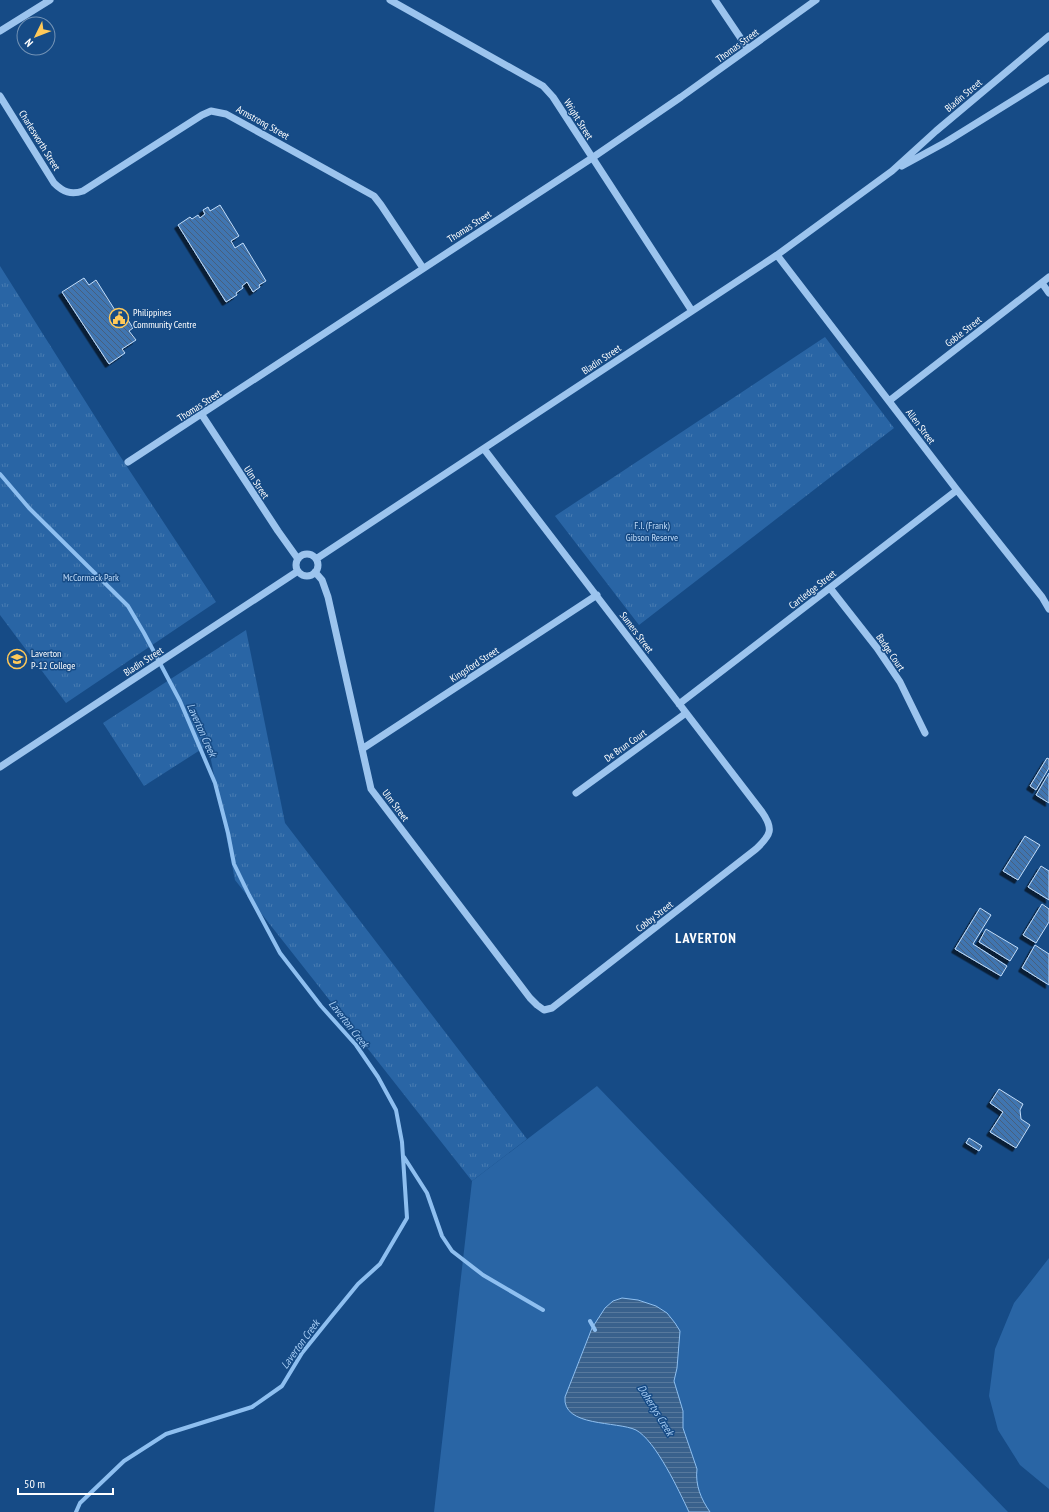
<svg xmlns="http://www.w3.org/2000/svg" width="1049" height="1512" viewBox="0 0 1049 1512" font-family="'PT Sans Narrow',sans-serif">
  <defs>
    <pattern id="park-tufts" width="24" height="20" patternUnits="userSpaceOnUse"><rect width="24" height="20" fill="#2965a5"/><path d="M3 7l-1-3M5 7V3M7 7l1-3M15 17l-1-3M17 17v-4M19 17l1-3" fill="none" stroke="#497cb2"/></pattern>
    <pattern id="water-rules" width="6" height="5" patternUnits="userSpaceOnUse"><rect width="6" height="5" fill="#39618c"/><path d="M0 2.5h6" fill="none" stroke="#57799d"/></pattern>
    <pattern id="building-back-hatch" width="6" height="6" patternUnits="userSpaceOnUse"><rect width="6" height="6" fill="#3f75b0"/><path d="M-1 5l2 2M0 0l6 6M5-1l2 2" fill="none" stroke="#46607e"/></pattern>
    <filter id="shadow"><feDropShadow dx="-3.5" dy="3.5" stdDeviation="0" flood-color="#0009"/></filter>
  </defs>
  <rect width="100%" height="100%" fill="#164b86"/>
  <!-- grass -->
  <path fill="#2965a5" d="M597,1086l411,426h-574l38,-331z
    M1049,1258v231l-29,-24 -22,-35 -9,-34 6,-47 19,-46z"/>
  <!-- park -->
  <path fill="url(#park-tufts)" d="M0,266l118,187 98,149 -150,101 -66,-88z
    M825,337l69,91 -255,197 -84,-109z
    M246,630l39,193 242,316 -55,42 -237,-301 -27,-135 -64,41 -41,-63z"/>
  <!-- water -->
  <path fill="url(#water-rules)" stroke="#8ebff0" d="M622,1298l16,2 18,6 11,7 8,10 5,8 -3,37 -3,13 9,30v17l14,41c-2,16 4,30 13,43h-21c-10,-21 -33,-71 -53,-82 -19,-9 -74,-3 -71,-33l27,-69 13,-20 8,-7z"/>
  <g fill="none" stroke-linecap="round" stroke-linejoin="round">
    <!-- stream -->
    <path stroke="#8ebff0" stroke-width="4" d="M0,474l29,34 99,98 16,27 36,68 35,82 13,50 6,31 15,31 31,58 41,53 35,39 22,32 18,33 6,32 5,76 -27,46 -22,20 -27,33 -29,36 -20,33 -30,21 -86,27 -42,27 -44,42 -4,9
      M404,1157l23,36 15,43 10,15 31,24 60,35
      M590,1321l5,9"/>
  </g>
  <!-- building -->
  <path fill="url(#building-back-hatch)" stroke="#c2ddfa" filter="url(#shadow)" d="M220,205l19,31 -8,5 4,7 8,-5 23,38 -7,4 1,2 -7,5 -6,-10 -5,4 1,2 -7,5 1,2 -11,7 -48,-77 12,-8 2,2 6,-4 2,3 5,-4 -2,-4 5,-3 2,4z
    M84,278l5,7 7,-5 22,35 5,-3 10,16 -4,3 7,9 -14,9 3,4 -16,11 -47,-72z
    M1047,758l2,1v9l-13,22 -6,-4z
    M1049,773v30l-13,-8z
    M1025,836l15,9 -22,35 -15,-9z
    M1041,866l8,5v29l-21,-13z
    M1042,904l7,5v13l-13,21 -13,-8z
    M980,908l11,7 -18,29 34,22 -6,10 -46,-27z
    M986,929l32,19 -8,13 -31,-19z
    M1035,945l14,9v31l-27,-17z
    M999,1089l24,15 -3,6 1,9 9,6 -14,23 -26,-16 13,-20 -13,-9z
    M969,1138l13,8 -3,5 -13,-8z"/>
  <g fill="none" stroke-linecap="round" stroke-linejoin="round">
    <!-- minor -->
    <path stroke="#9cc4ee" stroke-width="7" d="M390,0l153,86 10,11 139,214
      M715,0l33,49
      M0,31l50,-31
      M0,96l54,87c9,9 17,12 29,8l119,-76 9,-4 15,3 148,82 7,9 42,63
      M902,166l44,-24 103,-64
      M777,255l180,235 85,107 7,12
      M1042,283l7,10
      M889,401l160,-124
      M202,415l76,116 20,28
      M128,462l464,-304 89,-61 135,-97
      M296 565a11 11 0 1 1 22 0a11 11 0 1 1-22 0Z
      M316,559l461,-304 115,-84 44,-40 113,-95
      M315,572l7,8 6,17 43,192 159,209 7,7 7,5 8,-2 204,-159c15,-14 18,-20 6,-37l-278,-363
      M830,588l47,60 23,34 25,51
      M679,704l278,-214
      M362,749l235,-154
      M0,767l298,-196
      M576,793l110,-80"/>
  </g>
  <!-- icons -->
  <defs>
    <g id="civic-ring" transform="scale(1)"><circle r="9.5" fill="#164b86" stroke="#ffc959" stroke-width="1.5"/><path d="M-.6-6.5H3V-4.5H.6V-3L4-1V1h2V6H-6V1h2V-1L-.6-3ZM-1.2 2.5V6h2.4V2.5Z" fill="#ffc959"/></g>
    <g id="school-ring" transform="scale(1)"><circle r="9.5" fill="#164b86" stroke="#ffc959" stroke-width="1.5"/><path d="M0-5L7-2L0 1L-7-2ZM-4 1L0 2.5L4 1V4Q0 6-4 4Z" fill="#ffc959"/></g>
  </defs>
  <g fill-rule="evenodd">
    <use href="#civic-ring" x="119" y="318"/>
    <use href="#school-ring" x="17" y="659"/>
  </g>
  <g text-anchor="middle" stroke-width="3" stroke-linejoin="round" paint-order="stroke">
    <!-- street labels -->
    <g font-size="10" fill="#fff" stroke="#164b86">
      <text transform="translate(737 45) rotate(-36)" y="4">Thomas Street</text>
      <text transform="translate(963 95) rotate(-40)" y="4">Bladin Street</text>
      <text transform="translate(579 119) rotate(58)" y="4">Wright Street</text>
      <text transform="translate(263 122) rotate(29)" y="4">Armstrong Street</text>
      <text transform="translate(40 140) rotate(58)" y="4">Charlesworth Street</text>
      <text transform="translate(469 226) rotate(-33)" y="4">Thomas Street</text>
      <text transform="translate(963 331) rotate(-38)" y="4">Goble Street</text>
      <text transform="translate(601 359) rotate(-34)" y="4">Bladin Street</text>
      <text transform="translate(199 405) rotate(-33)" y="4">Thomas Street</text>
      <text transform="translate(921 426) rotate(53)" y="4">Allen Street</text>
      <text transform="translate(257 482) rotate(57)" y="4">Ulm Street</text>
      <text transform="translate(812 589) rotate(-38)" y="4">Cartledge Street</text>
      <text transform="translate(637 632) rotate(53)" y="4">Sumers Street</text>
      <text transform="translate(891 652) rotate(56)" y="4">Badge Court</text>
      <text transform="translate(143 661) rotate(-33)" y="4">Bladin Street</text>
      <text transform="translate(474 664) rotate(-33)" y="4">Kingsford Street</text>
      <text transform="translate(625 745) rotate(-35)" y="4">De Brun Court</text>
      <text transform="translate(396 805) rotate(53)" y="4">Ulm Street</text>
      <text transform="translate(654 916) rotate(-38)" y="4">Cobby Street</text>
    </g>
    <!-- poi labels -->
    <g font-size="10" fill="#fff" stroke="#164b86" text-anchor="start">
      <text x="133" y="316">Philippines<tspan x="133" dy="12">Community Centre</tspan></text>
      <text x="31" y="657">Laverton<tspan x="31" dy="12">P-12 College</tspan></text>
    </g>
    <!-- park labels -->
    <g font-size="10" fill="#c2ddfa" stroke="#164b86">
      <text x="652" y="529">F.I. (Frank)<tspan x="652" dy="12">Gibson Reserve</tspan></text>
      <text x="91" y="581">McCormack Park</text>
    </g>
    <!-- water labels -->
    <g font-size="11" font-style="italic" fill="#a8cef5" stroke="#164b86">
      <text transform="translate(202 730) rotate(66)" y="4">Laverton Creek</text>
      <text transform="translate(349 1024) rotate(52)" y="4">Laverton Creek</text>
      <text transform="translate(300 1344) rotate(-54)" y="4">Laverton Creek</text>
      <text transform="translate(656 1410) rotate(58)" y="4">Dohertys Creek</text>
    </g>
    <!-- district labels -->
    <g font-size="14" font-weight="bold" letter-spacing="1" fill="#fff" stroke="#164b86">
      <text x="706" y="943">LAVERTON</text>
    </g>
  </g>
  <!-- north arrow -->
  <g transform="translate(36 36) rotate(227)"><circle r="19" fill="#164b86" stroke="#7393b6"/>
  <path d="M0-3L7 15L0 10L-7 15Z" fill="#ffc959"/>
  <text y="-6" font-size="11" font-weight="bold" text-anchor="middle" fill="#ffffff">N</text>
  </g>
  <!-- scale -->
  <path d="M18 1488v6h95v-6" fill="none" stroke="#ffffff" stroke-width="2"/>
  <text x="24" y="1488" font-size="12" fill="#ffffff" stroke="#164b86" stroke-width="3" paint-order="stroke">50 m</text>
</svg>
